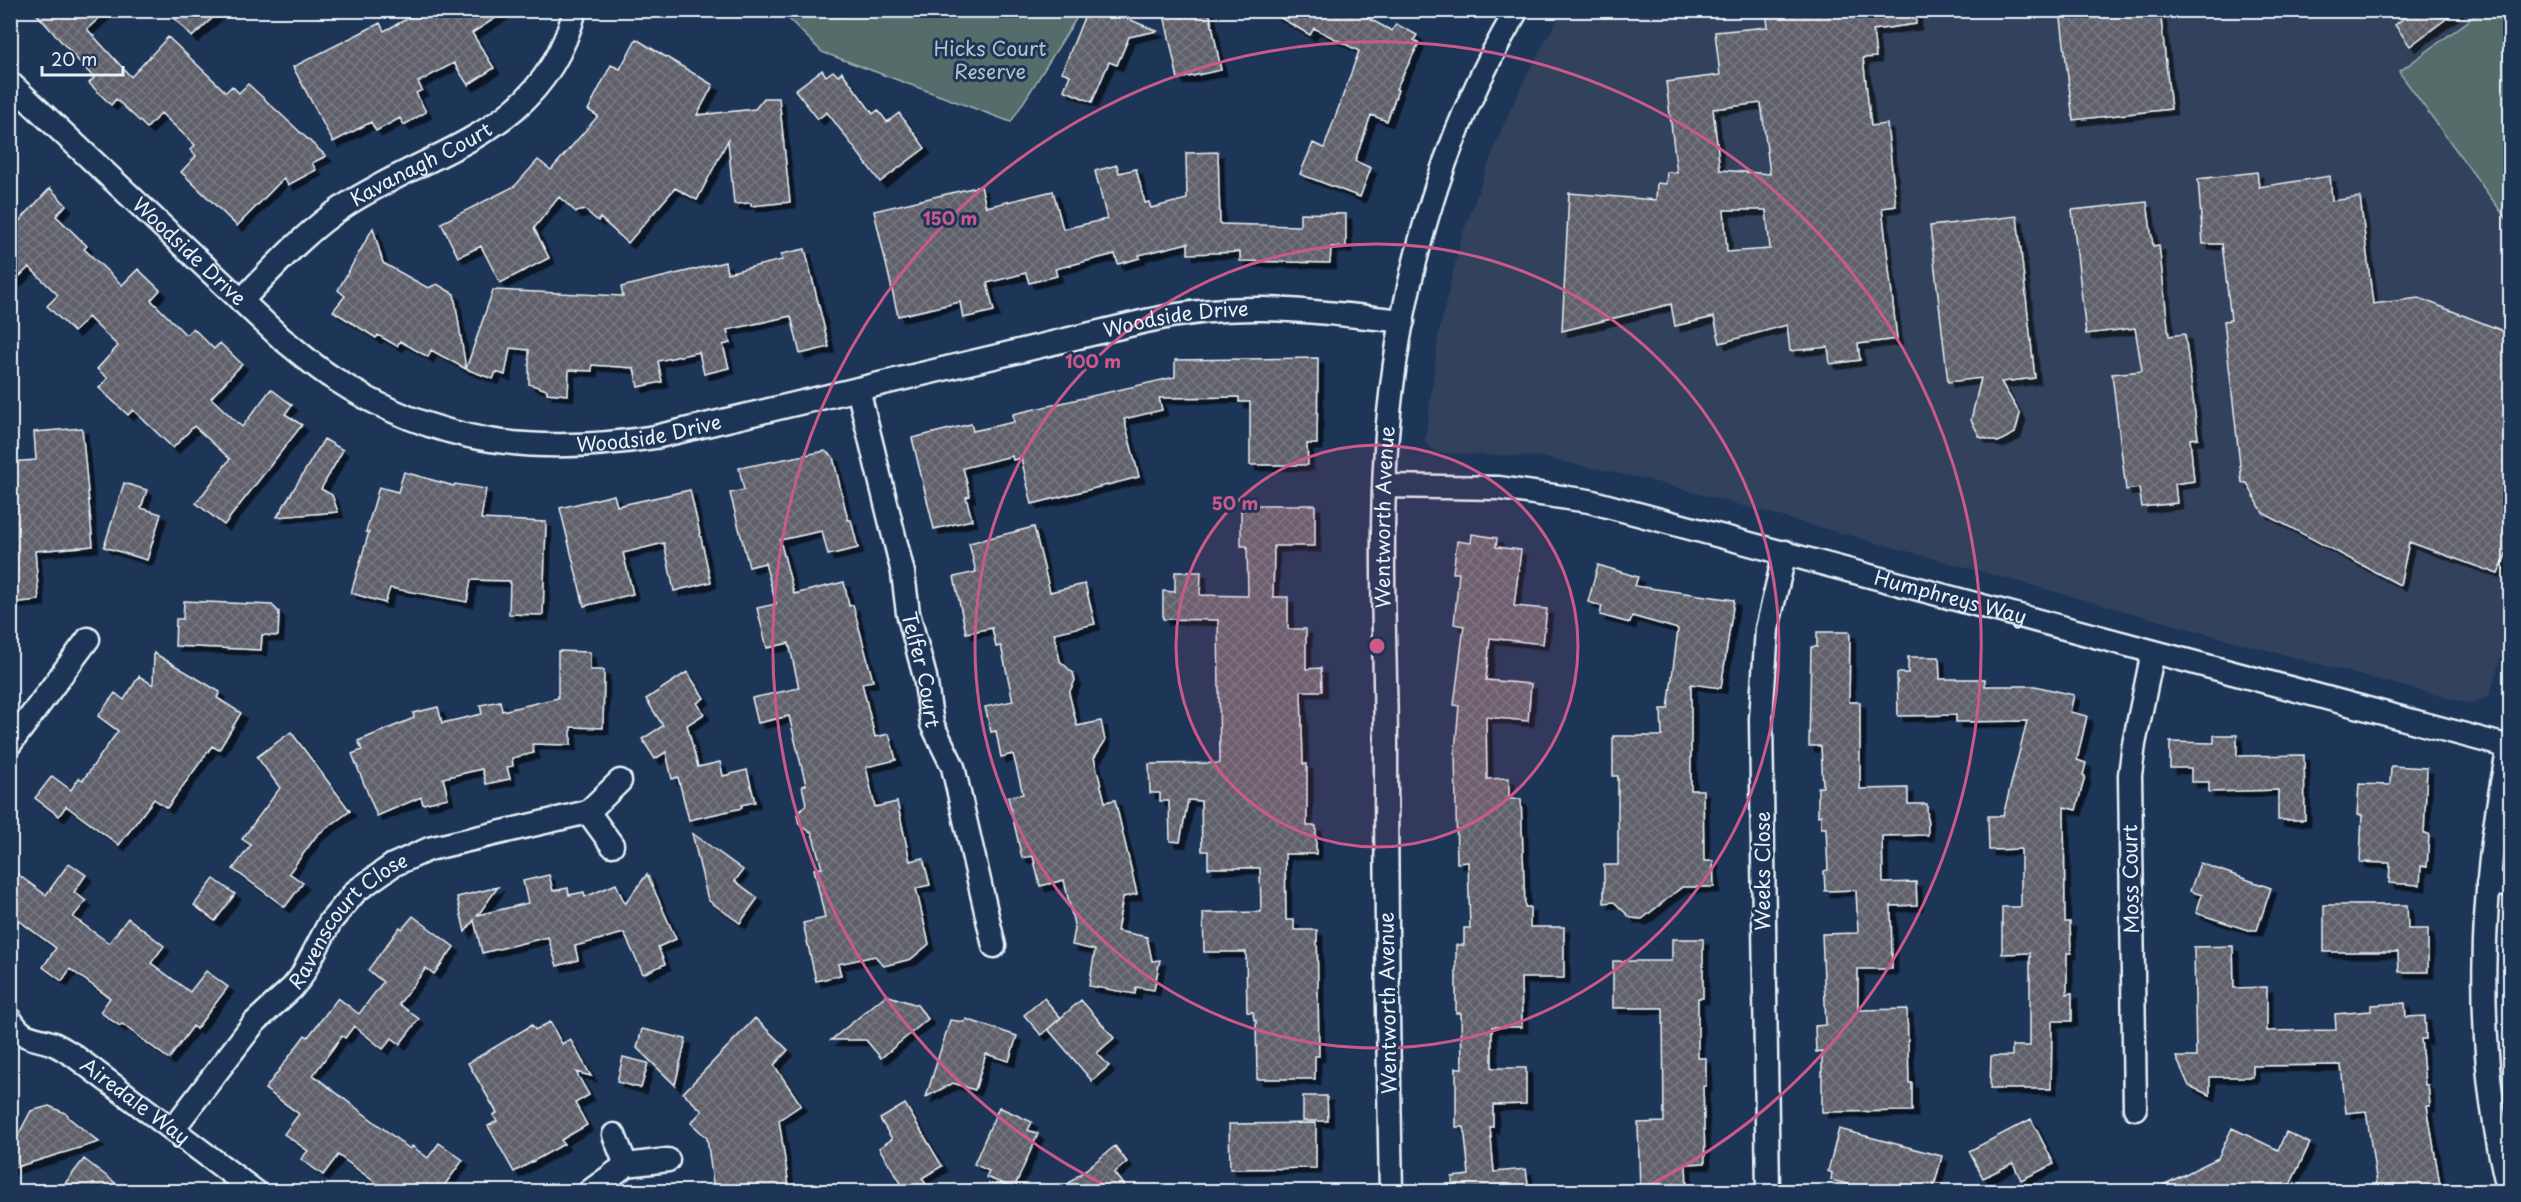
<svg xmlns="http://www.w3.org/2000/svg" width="2521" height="1202" viewBox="0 0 2521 1202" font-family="'Playpen Sans',sans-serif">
  <defs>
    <pattern id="building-cross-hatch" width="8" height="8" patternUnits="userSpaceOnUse" patternTransform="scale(1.5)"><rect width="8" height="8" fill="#61616b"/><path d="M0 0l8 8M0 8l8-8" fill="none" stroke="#787881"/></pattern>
    <filter id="shadow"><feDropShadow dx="5.5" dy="5.5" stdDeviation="0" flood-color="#0009"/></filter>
  </defs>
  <rect width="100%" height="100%" fill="#1d3557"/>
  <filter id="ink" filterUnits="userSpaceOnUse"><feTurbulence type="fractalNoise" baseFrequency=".0167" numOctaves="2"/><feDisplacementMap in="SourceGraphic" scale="12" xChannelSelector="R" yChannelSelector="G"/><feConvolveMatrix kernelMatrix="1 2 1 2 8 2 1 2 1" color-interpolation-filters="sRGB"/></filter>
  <g filter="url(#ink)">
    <!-- built -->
    <path fill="#31425d" d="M1562,11h948v615l-21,70 -18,8 -146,-38 -680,-187 -105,-22 -103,-4 -12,-11 14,-110 22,-94 39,-105 26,-57z"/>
    <!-- green -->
    <path fill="#546d6a" stroke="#9eafb1" stroke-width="1.5" d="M891,10h190v1l-70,111 -189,-70 -41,-41 55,6z
      M2483,10l27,1v213l-111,-152z"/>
    <!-- building -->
    <path fill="url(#building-cross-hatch)" stroke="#e8f1f8" stroke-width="1.5" fill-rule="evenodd" filter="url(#shadow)" d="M33,10h75l-21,19 44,48 37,-40 58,55 6,-6 7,7 9,-9 78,72 -14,7 4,7 -28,15 -4,-7 -47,48 -56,-54 15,-16 -6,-6 5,-5 -34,-32 -14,15 -31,-29 -5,6 -22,-22 5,-5z
      M167,10h54l-29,27z
      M424,10h84l-36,23 22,35 -26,17 -14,-22 -36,19 4,8 -6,3 10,19 -22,13 -4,-7 -24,13 -5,-9 -38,20 -40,-75 87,-44 4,8z
      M1087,10h20l50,21 -28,6 -12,28 -8,-3 -17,40 -28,-12 6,-15 -8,-3z
      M1163,10h46l12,60 -43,9z
      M1267,10h86l39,21 4,-7 21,11 -3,5 5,3 -23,46 2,1 -11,31 -16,-6 -16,46 16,7 -11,29 -60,-23 13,-31 11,5 35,-97 -45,-23 -4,7z
      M1766,10h150v14l-43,6 3,27 -13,1 8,68 16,-2 9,82 -14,2 15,131 -39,5 2,16 -30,4 -2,-17 -38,4 -3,-26 -67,18 -6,-26 -39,9 -4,-22 -109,27 7,-138 87,7 1,-17 9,1 1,-12 10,1 -11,-91 54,-7 -5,-43 53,-5zM1761,103l9,71 -50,-4 -7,-61zM1724,210h42l4,39 -43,3z
      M2060,10h100l11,99 -98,11z
      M2414,10h44l-48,36 -15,-21z
      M636,39l77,46 -16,30 58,-6 9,-11h15l11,104 -39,4v-3l-17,1 -6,-64 -31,60 -22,-12 -47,55 -28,-25 -2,3 -13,-11 -9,2 -17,-15 -25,31 15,30 -49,25 -19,-37 -23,11 -17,-34 74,-37 23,-26 13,10 47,-54 -10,-6 23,-45 9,4z
      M822,70l4,6 7,-5 5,5 4,-4 31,42 5,-4 9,12 12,-9 26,35 -45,34 -53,-70 -9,7 -23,-29z
      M1218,152l2,72 80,2v-13l46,1v33h-15l-1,16 -90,-2v-9l-52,2v-11l-49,12 1,3 -22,6 -3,-10 -60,15 2,7 -28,7 -3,-10 -39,10 7,28 -31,7 -3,-16 -62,14 -24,-105 107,-25 5,21 67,-16 10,38 44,-10 -12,-48 22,-6 2,8 17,-4 9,34 4,-1 2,6 36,-9 -1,-46z
      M2257,172l2,15 71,-11 2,25 28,-4 13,107 46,-6 92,36v208l-13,32 -89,-32 -9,43 -137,-72 -16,-30h-5l-18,-162 7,-1 -9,-76h-19l-5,-65z
      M50,188l16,17 -10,11 31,30 -3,3 38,36 16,-16 22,21 -9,10 35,35 7,-7 21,21 6,-6 22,21 -31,34 31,29 29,-38 21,16 -7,9 17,11 -78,100 -28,-22 34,-44 -36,-33 -21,22 -40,-38 -5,5 -29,-27 9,-10 -11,-9 21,-23 -30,-29 -14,15 -27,-26 11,-11 -29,-28 -19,19v-55z
      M2147,202l6,44 6,-1 10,91 16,-2 13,104 -8,1 4,42 -19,3 2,19 -35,4 -3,-19 -13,2 -14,-116 30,-3 -7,-43 -49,6 -14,-124z
      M2017,216l18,162 -34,4 19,32 -5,19 -17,9 -18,-5 -9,-17 10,-42 -33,4 -18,-156z
      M373,228l10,35 45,25 9,-4 17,10 12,75 27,-79 130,6 -2,-9 104,-25 2,11 55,-13 -1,-6 24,-5 24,98 -29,7 -9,-38 -64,14 3,13 -7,2 6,23 -25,6 -5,-22 -41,9 4,21 -24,5 -4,-19 -42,-3v6l-23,-1 -1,25 -21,-2v-3l-18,-6v-34l-19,-2 -5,27 -9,-3 -3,7 -27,-10 -35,-19 -3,7 -28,-16 -3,5 -19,-11 -2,3 -43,-27 12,-15 -7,-6z
      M1318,358l-1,86h-10l1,21h-58v-63h-11v-5l-80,1 3,12 -38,9 15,58 -107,27 -11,-46 -8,2 -1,-4 -49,12 7,28 -4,1 6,23 -38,9 -22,-91 59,-14 2,7 41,-9 -1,-8 162,-37v-17z
      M82,428l11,118 -58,5 4,49 -29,3v-141l26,-2 -2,-28z
      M324,439l19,11 -22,39 11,6 6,17 -61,5z
      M825,451l8,6 15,63h3l7,28 -30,7 -6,-24 -42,9 14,54 50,-12 5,24 4,-1 20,76 -11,2 13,54 14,-3 7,26 -30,7 9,40 22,-5 13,59 13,-3 7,27 -14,3 13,56 -18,15 -27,7 -9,-10 -37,8 3,11 -25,6 -13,-58 22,-5 -11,-49 8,-1 -10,-35 -13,-9 -2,-9 9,-11 -4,-18 4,-1 -17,-69 -31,7 -6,-25 47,-10 -10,-45 -22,5 -10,-40 19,-4 -11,-41 -16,4 -19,-74 14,-3 -5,-22z
      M404,472l50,14 1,-2 31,5 -5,30 65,3 -3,93 -34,-1 1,-33 -39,-1 -4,22 -77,-14 -5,15 -34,-10 18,-61h-3l13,-45 19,5z
      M124,483l23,7 -6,18 20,6 -14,46 -43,-13z
      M690,490l21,92 -37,9 -10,-48 -41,10 10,41 -49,12 -24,-98 54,-13 3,11z
      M1241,505h74v41h-41l-1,51h15v32h18v40l15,-1 1,23h-21l2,73h4v62h9v28h-31l1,66h8v10h23l2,126h-4v23h-58l-1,-59h-2l-1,-8h-6l-1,-60h-42l-1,-39 58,-1 -1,-44h-52v-17h-6l-1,-50 -13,-1 -8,42 -10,-1 -1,-40h-9v-8h-10l-1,-29 71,-1 -2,-143 -55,-1v-28l12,1v-20h26l-1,23 48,1 -1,-50h-6z
      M1034,527l16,65 35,-8 10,40 -41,9 6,28 13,12 2,7 -6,13 8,33 24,-5 4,20 -11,17 11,44 10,-2 22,94 -14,3 -6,34 30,6 5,24 8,-1 -6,30 -18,-3 -1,7 -46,-8 6,-36 -23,-5 3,-16 -11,-49 -24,6 -7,-30 -11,2 -14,-61 15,-3 -10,-40 -12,3 -5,-26 -5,1 -6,-25 28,-6 -12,-55 -5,1 -4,-19 -26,5 -12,-56 22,-5 -7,-29z
      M1472,534l25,4 -1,9 25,3 -7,56 33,3 -4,35 -53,-6 -4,42 45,4 -3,37 -42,-4 1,62 22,-1v21h12l4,108h5v20h34v51h-43l1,49h-30v41h34v36l-33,1v22h-3l4,45 32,-3 3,22h-76l-1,-14 17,-2 -5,-48h-8v-59h6l-1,-55h-5v-68h8v-17h6l-2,-66 -11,1 -2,-112 4,-45 -5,-1 10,-79 -10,-2 5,-51h-6l4,-32 14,2z
      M1598,565l40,12 -3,9 99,14 -13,88 -30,-4v106h12l1,71h9l1,26h-32l-40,32 -11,-1 -17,-16 -10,1v-38h14v-89h-5v-40h49l-1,-27h7l10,-80 -46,-13 -2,7 -30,-8 2,-9 -14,-4z
      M184,601l88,4 7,7 -1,24 -16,-1 -1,15 -86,-4 1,-27h7z
      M1817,632h33l-1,70h11v87l48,-1v16h19l1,31 -46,1 1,47 33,-1 1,23 -26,1 1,63h-34v41l49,-1 2,74h3v28l-90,1v-61l-6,1 -1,-26 11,-1 -4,-91 36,-1 -2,-43 -31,1 -1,-20 4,-1 -2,-42h-5v-13l-3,1v-29h5l-2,-41h-12l2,-99h6z
      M558,651l32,1v18h14l-1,58 -32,-1v18l-39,-1 2,9 -22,5 1,8 -6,1 3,12 -24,5 -4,-15 -39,9 5,20 -25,6 -2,-7 -44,19 -25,-62 10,-4 -4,-9 56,-23 -1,-5 25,-6 4,16 40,-9 -2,-9 20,-4 2,10 56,-13z
      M154,653l66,39 -3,6 24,15 -22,37 -7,-4 -45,62 -13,-9 -35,46 -53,-39 -7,10 -24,-18 17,-22 19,14 8,-12 4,2 35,-49 -20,-15 17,-23 9,7 15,-24 14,9z
      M1908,657h31l1,22h45v7h50l39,9 -4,17 17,4 -10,44 9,3 -3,12 2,1 -9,34 -12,-3 1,115h5l1,31h-4v41l5,-1v28h-20l-1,68h-61l1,-33h21v-10h18v-93l-28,1v-47h19v-58l-32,1 -1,-34h15l24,-95 -71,1v-7l-58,1 -1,-43h11z
      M687,672l17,26 -7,5 7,11 -17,11 11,42 22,-5 3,14 24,-6 8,32 -14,3 1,3 -53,12 -11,-43 -6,2 -6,-27 -11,7 -13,-20 21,-13 -17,-27z
      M291,732l59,79 -33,24 -28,38 14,10 -18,24 -52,-38 18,-24 -9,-6 38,-51 -23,-31z
      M2214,735h23v21l67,-1 1,65h-27v-30l-69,2v-10h-18v-14h-21v-26l44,1z
      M2391,766l36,2 -3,66h5l-2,33 -6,-1 -1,19 -31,-2 1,-20 -30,-1 2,-47h-5l2,-31 31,1z
      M692,833l51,37 -8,11 23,17 -18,25 -32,-23z
      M69,863l17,12 -12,17 12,9 -13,16 36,26 19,-25 36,28 -13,17 39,29 16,-21 22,16 -32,42 -3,-3 -24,33 -47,-35 -2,2 -20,-14 10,-14 -40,-29 -8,12 -19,-14 13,-19 -46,-34v-45l36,26z
      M2200,863l71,25 -14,42h-9l-52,-17 6,-18 -12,-4z
      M647,874l29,65 -18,8 7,17 -22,10 -19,-41 -49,13 3,14 -21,6 -9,-29 -66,16 -8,-33 -9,12 -8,-35 41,-10 -20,28 50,-12 -5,-22 26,-6 4,16 15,-3 1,7 15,-3 1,5 31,-13 9,20z
      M214,879l21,15 -20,27 -21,-16z
      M2324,905h83l1,24h20v43h-29l-1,-20h-74z
      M413,916l41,31 -20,27 -8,-6 -27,36 20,15 -19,25 -8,-6 -9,11 -29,-23 -9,12 -3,-2 -29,39 97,74 2,-3 16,12 11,-15 24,17 -23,31h-53l-49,-36 -15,20 -22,-16 7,-8 -24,-17 15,-20 -34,-25 40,-54 3,2 30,-39 21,16 24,-32 -15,-12 32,-43 2,2z
      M1672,939h31v59h-5v60h8v28h-3l2,77 -19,1 1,27h-47l-2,-68 26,-1 -1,-114h-50v-47h59z
      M2233,946l1,42 33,-1v44l69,-1 -1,-16 36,-3v-6l34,-2 1,14 19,-1 1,23h-5l4,46h3l2,21h-3l14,85h-63l-12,-80 -20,2 -5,-48 -88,1v11h-43v18l-21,-9 -13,-29h20l-2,-110z
      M886,995l31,10 11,14 -47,39 -15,-18h-35z
      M1044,998l17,20 -20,17 -17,-20z
      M1081,1000l33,38 -17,15 12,13 -17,15 -44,-52z
      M755,1018l33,32 -14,15 27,40 -22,15 10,66 -45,5h-30l-7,-53 -16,-15 11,-12 -19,-18z
      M966,1019l51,17 -8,25 -23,-7 -11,36 -22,-7 -27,14 24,-77 15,2z
      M550,1022l12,22 8,-5 21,37 -15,-4 13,23 -14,8 12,22 -26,15 3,4 -50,28 -26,-46 9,-5 -4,-6 4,-2 -29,-50 64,-38 3,5z
      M642,1029l44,10 -11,46 -38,-37z
      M623,1057l25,6 -7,25 -24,-6z
      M1303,1096h24l1,25h-25z
      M905,1104l37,62 -20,12 8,13h-24l-27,-43 13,-9 -12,-20z
      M49,1106l18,8 2,4 30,24 -89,27v-28l6,-2 15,-28z
      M999,1107l33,15 -4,8 10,4 -24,54 -28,-11 3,-6 -15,-7z
      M2031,1119l23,45 -33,16 -8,-17 -30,15 -14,-27z
      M1316,1123v45l-86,1 -1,-45z
      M2232,1128l46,22 8,-18 24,11 -23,48h-136l67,-33z
      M1839,1129l103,27 -9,35h-59l-43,-11 1,-7 -4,-2z
      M1115,1146l12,16 -13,11 14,18h-69z
      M84,1159l42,32h-67z"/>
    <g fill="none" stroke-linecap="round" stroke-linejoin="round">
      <!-- minor casing -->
      <g stroke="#e8f1f8" stroke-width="27">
        <g id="minor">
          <path id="s1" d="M10,83l272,256c17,13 33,28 51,39 102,67 205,78 322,59l491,-116c92,-21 164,-10 257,0"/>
          <path id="s2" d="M241,301c33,-34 65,-70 105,-96 92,-59 197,-71 229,-195"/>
          <path id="s3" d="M858,389l45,184 5,40 17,64 7,47 21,43 41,179"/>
          <path id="s4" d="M1385,486l114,2 90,13 921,246"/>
          <path d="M10,744l78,-105"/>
          <path d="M588,812l24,33"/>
          <path d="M2488,884l22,1"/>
          <path id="s5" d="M10,1019c14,21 19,17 41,24 8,3 15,8 22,12l183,137"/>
          <path d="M2135,1108l-5,-333 4,-31 19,-92"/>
          <path id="s6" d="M173,1129l81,-106 38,-35 9,-11 29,-55 26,-31 37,-26 36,-16 159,-37 32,-31"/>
          <path d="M614,1135l12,30"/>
          <path d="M589,1192l37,-27 42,-5"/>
          <path id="s7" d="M1391,1192c-3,-152 -5,-303 -5,-454 -1,-101 -7,-203 1,-303 12,-149 53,-296 130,-425"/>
          <path d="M1768,1192l-7,-473 6,-90 18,-77"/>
          <path d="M2509,1192c-36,-142 -30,-307 1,-449"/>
        </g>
      </g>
      <!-- minor -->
      <use href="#minor" stroke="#1d3557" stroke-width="22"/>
    </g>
  </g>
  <!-- distance rings -->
  <circle cx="1377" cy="646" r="201" fill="#cd598a" fill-opacity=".12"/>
  <g fill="none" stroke="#cd598a" stroke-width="3">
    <circle cx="1377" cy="646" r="201"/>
    <circle cx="1377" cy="646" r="402"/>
    <path d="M1117 1191A604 604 0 1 1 1637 1191"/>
  </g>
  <g text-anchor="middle" stroke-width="6" stroke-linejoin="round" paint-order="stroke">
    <!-- park labels -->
    <g font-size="20" fill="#b4c3c6" stroke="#1d3557">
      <text x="990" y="56">Hicks Court<tspan x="990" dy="23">Reserve</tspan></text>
    </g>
    <!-- street labels -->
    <g font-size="20" fill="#e8f1f8" stroke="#1d3557">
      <text dy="7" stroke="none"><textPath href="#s2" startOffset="228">Kavanagh Court</textPath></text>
      <text dy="7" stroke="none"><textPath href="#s1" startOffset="246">Woodside Drive</textPath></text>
      <text dy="7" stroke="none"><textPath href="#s1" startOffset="1308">Woodside Drive</textPath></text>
      <text dy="7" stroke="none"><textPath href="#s1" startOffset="768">Woodside Drive</textPath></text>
      <text dy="7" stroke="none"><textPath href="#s7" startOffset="675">Wentworth Avenue</textPath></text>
      <text dy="7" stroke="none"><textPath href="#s4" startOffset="579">Humphreys Way</textPath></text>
      <text dy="7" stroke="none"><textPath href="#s3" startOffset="288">Telfer Court</textPath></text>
      <text transform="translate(1763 871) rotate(-90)" y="7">Weeks Close</text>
      <text transform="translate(2131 879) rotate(-91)" y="7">Moss Court</text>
      <text dy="7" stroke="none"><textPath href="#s6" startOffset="274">Ravenscourt Close</textPath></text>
      <text transform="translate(1388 1003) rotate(-91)" y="7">Wentworth Avenue</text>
      <text dy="7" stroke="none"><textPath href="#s5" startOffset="152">Airedale Way</textPath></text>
    </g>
  </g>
  <circle cx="1377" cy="646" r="9" fill="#cd598a" stroke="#1d3557" stroke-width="3"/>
  <g font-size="18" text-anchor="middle" font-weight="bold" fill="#cd598a" stroke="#1d3557" stroke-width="6" stroke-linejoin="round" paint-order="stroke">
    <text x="950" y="225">150 m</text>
    <text x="1093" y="368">100 m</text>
    <text x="1235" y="510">50 m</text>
  </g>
  <!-- margin -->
  <rect width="2521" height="1202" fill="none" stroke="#1d3557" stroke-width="36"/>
  <rect x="18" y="18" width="2485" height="1166" fill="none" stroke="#e8f1f8" stroke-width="2" filter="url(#ink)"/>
  <!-- scale -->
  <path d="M42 66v9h81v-9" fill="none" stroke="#e8f1f8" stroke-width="3"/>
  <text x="51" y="66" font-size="18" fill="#e8f1f8" stroke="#1d3557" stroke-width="4.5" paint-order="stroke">20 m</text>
</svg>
